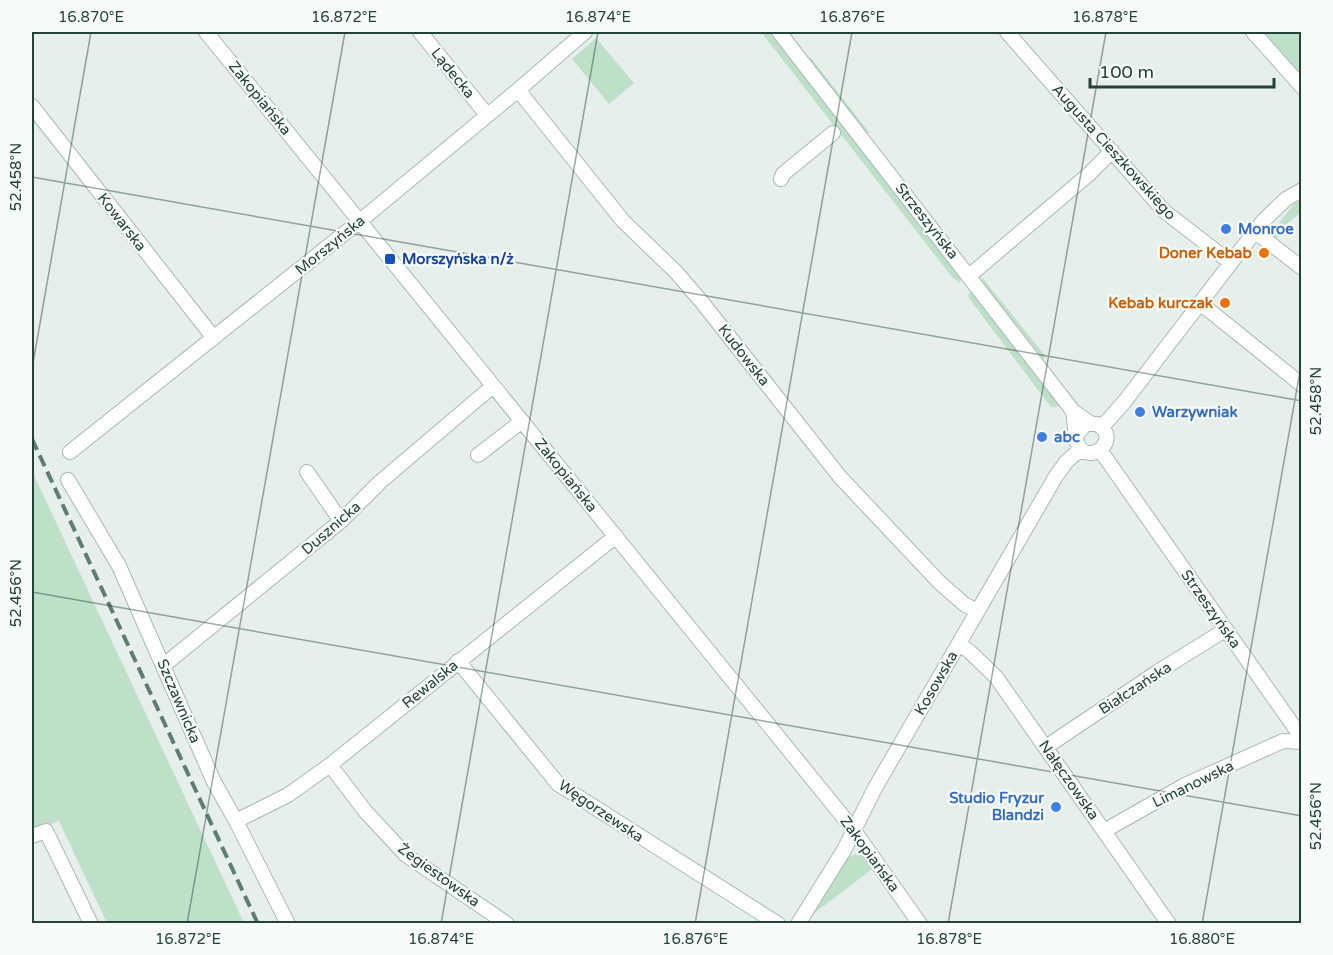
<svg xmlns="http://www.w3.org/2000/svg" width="1333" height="955" viewBox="0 0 1333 955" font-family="'Varela Round',sans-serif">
  <rect width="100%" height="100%" fill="#e6efeb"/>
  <!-- green -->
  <path fill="#bfe0c8" d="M761,32h8l192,246 -1,5 -8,-6z
    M1264,32h37v43z
    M596,38l38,45 -25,21 -37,-45z
    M811,58l58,74 -2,2 -58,-75z
    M1301,200v12l-14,12 -4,11 -8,3 -5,-3 23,-30z
    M981,276l65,81 -3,2 -60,-77z
    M969,293h4l87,112 -4,2h-5l-80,-106 -3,-5z
    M32,471l212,452h-137l-48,-102 -27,10z
    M856,854l10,2 9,11 -67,51 38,-60z"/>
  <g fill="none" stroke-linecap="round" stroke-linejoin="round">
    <!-- minor casing -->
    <g stroke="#a8b8b2" stroke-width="16">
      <path id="minor" d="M206,32l647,797 67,95
        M420,32l67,83
        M779,32l294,379 17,12
        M1007,32l157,179 66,51
        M1253,32l49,55
        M518,90l105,131 53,51 25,29 139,176 99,105 25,22 13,7
        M32,106l181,231
        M781,179l2,-5 50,-41
        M1254,231l48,37
        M969,276l119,-101 24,-24
        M1200,303l102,82
        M1073,411c2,10 1,25 5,34 11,22 45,-6 19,-21h-11l-9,10
        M1102,427l23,-26 138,-180 23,-22 16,-9
        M1100,450l202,288
        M70,452l290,-231 158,-131 67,-58
        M478,455l44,-34
        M307,472l34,49
        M68,480l51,86 95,216 22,39 52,103
        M959,644l10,7 27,26 173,247
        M458,661l100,123 220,140
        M164,665l177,-144 39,-39 113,-96
        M1046,747l113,-76 66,-41
        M330,765l35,46 41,44 101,69
        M236,821l52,-26 42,-30 286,-229
        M1104,831l81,-46 98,-44 19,1
        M32,836l14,-5 45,93
        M798,924l46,-74 31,-62 181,-312 11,-15 14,-12"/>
    </g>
    <!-- minor -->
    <use href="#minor" stroke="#fff" stroke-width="14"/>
    <!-- rail -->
    <path stroke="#5f7d75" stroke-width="4" stroke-dasharray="12 6" stroke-linecap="butt" d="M32,439l226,485"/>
  </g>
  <!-- ticks -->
  <path fill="none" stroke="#24423a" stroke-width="1.5" stroke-opacity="0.45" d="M32,177l1270,224M32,369l59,-337M32,592l1270,224M187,924l158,-892M441,924l157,-892M695,924l157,-892M948,924l158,-892M1202,924l100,-564"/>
  <!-- markers -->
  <g fill="#3f7fe0" stroke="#f7fbf9" stroke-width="2">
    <circle cx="1226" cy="229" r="6"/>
    <circle cx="1140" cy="412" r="6"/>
    <circle cx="1042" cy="437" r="6"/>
    <circle cx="1056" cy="807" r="6"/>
  </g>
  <g fill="#e8710a" stroke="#f7fbf9" stroke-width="2">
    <circle cx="1264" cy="253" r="6"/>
    <circle cx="1225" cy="303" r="6"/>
  </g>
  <rect fill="#1a4fb4" stroke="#f7fbf9" stroke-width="2" x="384" y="253" width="12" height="12" rx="3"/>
  <g text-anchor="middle" stroke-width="4.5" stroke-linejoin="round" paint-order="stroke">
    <!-- street labels -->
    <g font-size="15" fill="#24423a" stroke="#f7fbf9">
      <text transform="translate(453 73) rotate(51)" y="5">Lądecka</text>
      <text transform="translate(260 98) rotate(51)" y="5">Zakopiańska</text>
      <text transform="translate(1114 152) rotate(48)" y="5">Augusta Cieszkowskiego</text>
      <text transform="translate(927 221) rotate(52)" y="5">Strzeszyńska</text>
      <text transform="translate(122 222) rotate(52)" y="5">Kowarska</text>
      <text transform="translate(330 245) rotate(-39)" y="5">Morszyńska</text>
      <text transform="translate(744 355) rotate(52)" y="5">Kudowska</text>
      <text transform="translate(566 475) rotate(51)" y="5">Zakopiańska</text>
      <text transform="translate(331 528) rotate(-41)" y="5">Dusznicka</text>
      <text transform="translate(1211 609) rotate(55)" y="5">Strzeszyńska</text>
      <text transform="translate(936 683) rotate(-60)" y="5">Kosowska</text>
      <text transform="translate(430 684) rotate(-39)" y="5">Rewalska</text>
      <text transform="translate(1135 688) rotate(-33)" y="5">Białczańska</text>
      <text transform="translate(179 701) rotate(67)" y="5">Szczawnicka</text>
      <text transform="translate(1069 780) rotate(55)" y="5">Nałęczowska</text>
      <text transform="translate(1193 784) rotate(-26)" y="5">Limanowska</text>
      <text transform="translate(601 811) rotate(34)" y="5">Węgorzewska</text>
      <text transform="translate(870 854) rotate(54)" y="5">Zakopiańska</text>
      <text transform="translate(439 875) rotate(36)" y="5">Żegiestowska</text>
    </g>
    <!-- shop labels -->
    <g font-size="15" font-weight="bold" fill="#366cbe" stroke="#f7fbf9" text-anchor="start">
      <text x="1238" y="234">Monroe</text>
      <text x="1152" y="417">Warzywniak</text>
      <text x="1054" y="442">abc</text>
      <text x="1044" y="803" text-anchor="end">Studio Fryzur<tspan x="1044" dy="17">Blandzi</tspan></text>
    </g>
    <!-- food labels -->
    <g font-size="15" font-weight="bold" fill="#c56008" stroke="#f7fbf9" text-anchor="end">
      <text x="1252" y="258">Doner Kebab</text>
      <text x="1213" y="308">Kebab kurczak</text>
    </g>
    <!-- transit labels -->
    <g font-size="15" font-weight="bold" fill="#164399" stroke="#f7fbf9" text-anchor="start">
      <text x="402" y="264">Morszyńska n/ż</text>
    </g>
  </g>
  <!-- border -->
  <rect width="1333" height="955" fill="none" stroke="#f7fbf9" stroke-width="66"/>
  <!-- scale -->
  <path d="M1090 78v9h184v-9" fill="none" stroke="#24423a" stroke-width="3"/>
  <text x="1099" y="78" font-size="18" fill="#24423a" stroke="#f7fbf9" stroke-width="4.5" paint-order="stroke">100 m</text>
  <rect x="33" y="33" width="1267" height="889" fill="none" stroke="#24423a" stroke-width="2"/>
  <g font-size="15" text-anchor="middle" fill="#24423a">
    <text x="91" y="22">16.870°E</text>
    <text x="344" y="22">16.872°E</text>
    <text x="598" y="22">16.874°E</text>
    <text x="852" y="22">16.876°E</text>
    <text x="1105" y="22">16.878°E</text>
    <text transform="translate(16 177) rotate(-90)" y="5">52.458°N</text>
    <text transform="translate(1316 401) rotate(-90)" y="5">52.458°N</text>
    <text transform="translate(16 593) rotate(-90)" y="5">52.456°N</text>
    <text transform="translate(1316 816) rotate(-90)" y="5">52.456°N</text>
    <text x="188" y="944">16.872°E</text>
    <text x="441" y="944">16.874°E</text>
    <text x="695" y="944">16.876°E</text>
    <text x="949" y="944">16.878°E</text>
    <text x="1202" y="944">16.880°E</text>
  </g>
</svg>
